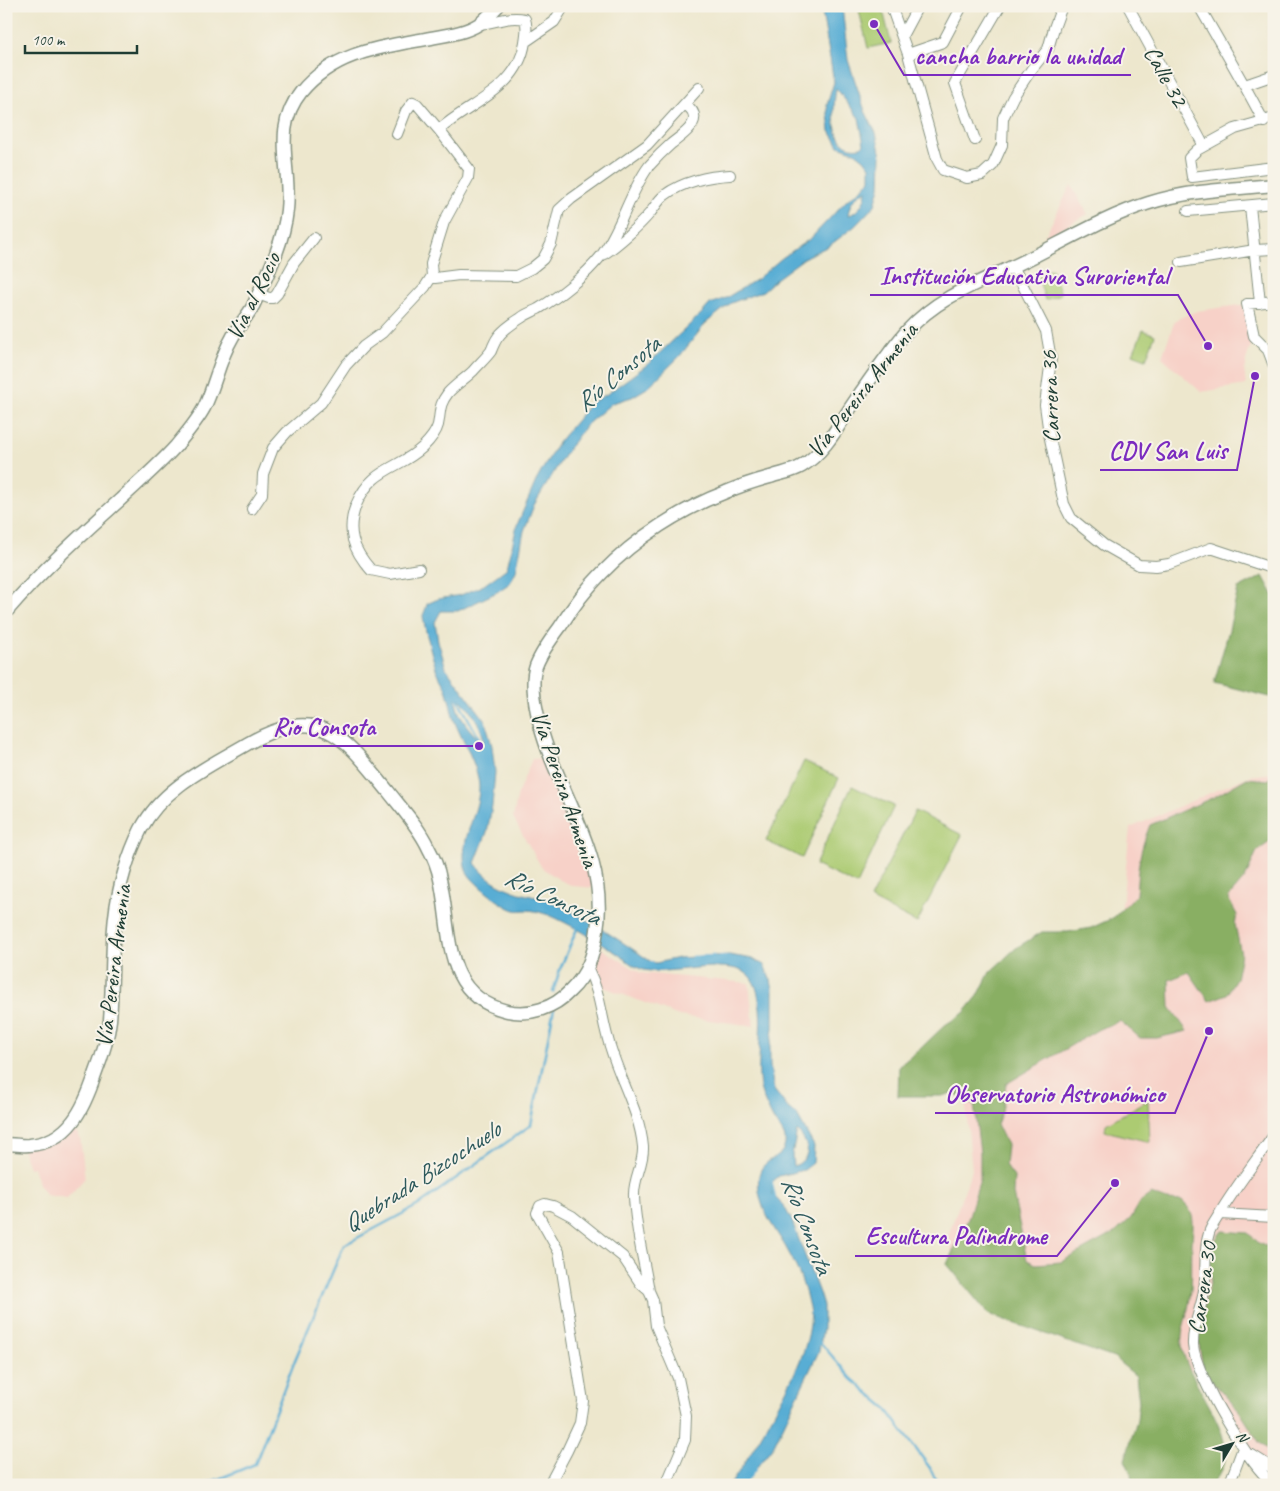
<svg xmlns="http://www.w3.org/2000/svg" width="1280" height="1491" viewBox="0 0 1280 1491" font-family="Caveat,sans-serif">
  <rect width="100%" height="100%" fill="#f7f3e8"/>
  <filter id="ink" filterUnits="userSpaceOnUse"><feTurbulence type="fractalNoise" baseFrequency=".02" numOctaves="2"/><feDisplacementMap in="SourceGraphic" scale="10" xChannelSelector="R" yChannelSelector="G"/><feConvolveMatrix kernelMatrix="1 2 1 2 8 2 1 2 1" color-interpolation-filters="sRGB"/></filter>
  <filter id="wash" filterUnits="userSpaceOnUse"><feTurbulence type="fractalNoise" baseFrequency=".0096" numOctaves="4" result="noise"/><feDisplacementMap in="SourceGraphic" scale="20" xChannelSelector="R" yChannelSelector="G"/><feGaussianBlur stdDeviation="1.12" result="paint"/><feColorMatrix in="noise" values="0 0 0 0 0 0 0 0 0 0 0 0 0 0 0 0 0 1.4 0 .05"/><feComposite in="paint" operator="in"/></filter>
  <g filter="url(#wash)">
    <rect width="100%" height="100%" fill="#ede7cd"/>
    <!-- built -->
    <path fill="#f7d1c8" d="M1071,185l17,29 -44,24z
      M1247,304l7,32 -8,24v8l-2,1 2,16 -45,7 -39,-35 13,-37 22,-9z
      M548,758l30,71 17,59 -22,-2 -13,-6 -18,-12 -29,-50 5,-25 14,-34z
      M1274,773v696l-31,-21 -46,-76 -20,-6 -223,-108 -7,-20 25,-68 -13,-133 129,-84 33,-38 9,-87 119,-52z
      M599,947l42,26 108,10 5,43 -75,-10 -78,-30 -10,-18z
      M73,1128l7,9 5,41 -18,20 -22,-3 -7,-12 -5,-16 -4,1 -7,-21z"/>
    <!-- green -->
    <path fill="#accb72" stroke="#668453" d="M858,6h24l9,37 -23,5z
      M1052,269l9,25 -16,6 -8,-26z
      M1143,330l12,5 -9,24 -13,-5z
      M804,761l35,17 -37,80 -36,-17z
      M852,786l42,20 -37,79 -42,-20z
      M915,811l47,24 -45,88 -47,-24z
      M1148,1100l2,42 -45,-11 1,-7z"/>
    <!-- forest -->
    <path fill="#89af64" stroke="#54764c" d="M1263,576l11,20v102l-60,-15 15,-53 9,-41z
      M1274,775v64l-17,12 -12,27 -17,20 9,17 -2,9 6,30 -5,25 -9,15 -18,7 -20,-29 -20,8 1,27 17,24 -30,7h-17l-20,-17 -21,8 -93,55 -4,28 -5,12 10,21 -2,20 9,12 -1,17 14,66 9,4 25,-2 55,-30 15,-14 10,-17 10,-7 16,6 15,1c3,3 8,8 9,12 4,9 1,21 1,30 -1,21 1,41 -3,61 -2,13 -9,28 -7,42 5,41 73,101 28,139h-76l-2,-3 -1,-9 -6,-13 12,-40 2,-18 -3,-26 -22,-18 -126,-44 -41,-50 21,-45 12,-40v-26l-6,-49 -22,-11 -10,3h-44l1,-30 21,-17 25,-24 19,-12 14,-17 12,-24 26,-24 26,-16h26l23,-4 22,-10 23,-23c2,-29 3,-43 14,-70l64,-28 33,-19 21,2z
      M1222,1231l26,2 12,11 14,3v209l-15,-14 -19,-30 -35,-39 -3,-9 -5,-34 14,-51 -1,-15 2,-16 3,-8z"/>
    <!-- water -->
    <path fill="#58add4" stroke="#3c7584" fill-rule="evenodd" d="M821,6h21l6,54 17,51 11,22 5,23 -1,31 -5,18 -20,21 -26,20 -22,10 -31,23 -13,12 -32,12 -25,20 -27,34 -32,31 -15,9 -20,6 -27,23 -20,28 -31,51 -10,26 -8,40 -6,12 -13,9 -39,19h-17l-6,11 3,19 8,27 39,52 7,26 3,26 -3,34 -5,26 -12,31c12,18 32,27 52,32 8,2 16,3 23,6 35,16 68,38 100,60l6,2 22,-5 51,-3 24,4 11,6 7,15 2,11v37l-3,19v19l4,24 14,18 9,7 17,31 -1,17 -9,7 -25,6 -8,7 2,12 11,11 8,15 27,72 4,13v22l-4,23 -45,94 -31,40h-13c21,-31 39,-62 56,-95 11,-21 21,-42 24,-65 2,-20 -11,-55 -21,-72 -11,-21 -27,-38 -30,-62 -5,-37 23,-27 26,-47 2,-10 -8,-17 -12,-25 -5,-10 -11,-22 -13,-32 -5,-30 9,-85 -9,-109 -16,-23 -81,-2 -107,-8 -11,-3 -20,-12 -29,-18 -18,-12 -47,-29 -66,-37 -7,-2 -15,-5 -23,-5 -4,0 -8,1 -11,0 -11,-2 -46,-30 -49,-40 -10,-33 21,-64 11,-96 -5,-19 -16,-36 -23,-54 -3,-9 -4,-19 -7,-28 -2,-7 -7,-14 -10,-21 -3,-7 -14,-49 -14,-56 1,-1 4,-10 4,-11l11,-5 23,-4 23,-10 23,-17 10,-43 19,-44 21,-37 34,-41 16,-9 41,-30 54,-51 8,-9 16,-6 31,-19 25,-21 29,-20 36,-38 15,-11 8,-9v-13l-6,-8 -9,-7 -16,-6 -9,-15 -3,-26 7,-23zM836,88l23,30 5,26 -3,3c-32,6 -28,-40 -25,-59zM866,190c0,12 -7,21 -18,26 1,-13 7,-20 18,-26zM456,697c13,8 26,29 28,44l-2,2c-12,-13 -27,-28 -26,-46zM797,1131c7,8 16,19 6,29 -3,3 -5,5 -10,6l-1,-11z"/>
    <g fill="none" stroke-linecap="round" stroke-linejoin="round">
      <!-- stream -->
      <path stroke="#58add4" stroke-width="2.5" d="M455,694l27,50
        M692,957l22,-1
        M553,992l7,-23 17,-40
        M771,1179l4,19
        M819,1341l33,38 33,28 45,61 8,17
        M204,1485l51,-21 40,-104 49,-115 73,-39 114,-81 23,-117
        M743,1485l11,-14 2,-5"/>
    </g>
  </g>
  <g filter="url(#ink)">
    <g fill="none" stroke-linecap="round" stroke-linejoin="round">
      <!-- minor casing -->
      <g stroke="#869280" stroke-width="12">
        <path id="minor" d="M891,6l17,48 29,105 6,11 24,8 15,-3 11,-10 9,-20 1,-27 10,-21 18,-27 17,-21 6,-21 8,-22
          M1128,6l76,140
          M1199,6c22,39 45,77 65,116
          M479,24c16,-1 30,-9 46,-5 3,8 1,15 0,23 -7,48 -55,60 -86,88l30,39 -1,9 -24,44 -13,42 1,12 3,2 24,-3 57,1 16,-8 11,-9 8,-15 8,-34 12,-11 76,-54 52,-57
          M902,36l16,-30
          M525,42l29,-20 10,-16
          M908,54l35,-12 19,-36
          M1245,85l29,-10
          M1274,118l-39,11 -38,21 -8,8 3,19 82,-10
          M397,134l9,-23 7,-9 4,2 22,26
          M975,140l-20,-57 45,-77
          M1250,206l10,97
          M1188,211l86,-8
          M604,254c14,-9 36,-29 46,-41 5,-6 8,-13 15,-18 17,-13 43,-19 65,-20
          M1181,262l74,-12 19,-1
          M1013,266l33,65 5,28 -6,46 4,29 15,70 7,14 33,27 35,20 17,1 13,-2 42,-16 63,21
          M258,294l11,4h4l4,-4 17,-31 20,-25
          M1274,301l-27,3 7,32 14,14 6,16
          M252,509l10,-15 1,-20 10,-26 14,-16 34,-29 25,-38 18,-19 18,-13 43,-46 7,-11
          M419,569l-29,5 -19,-4c-18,-20 -25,-39 -15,-65 16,-38 42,-35 67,-58 6,-6 13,-14 15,-22 3,-14 0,-19 10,-32 6,-7 18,-15 25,-22 6,-7 13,-13 18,-20 2,-5 4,-10 7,-14 5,-7 15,-14 23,-19 5,-4 11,-6 17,-9 22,-13 47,-33 63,-53 20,-26 28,-63 48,-90 7,-8 14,-15 22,-22 11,-9 37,-24 14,-40
          M588,969c14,27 13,52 23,80 10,33 29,64 32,98 1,17 -10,32 -9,49 1,32 10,64 15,95l4,9 3,26 22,52 8,38 -1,24 -19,45
          M1274,1135c-18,26 -38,51 -54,78 -3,6 -9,13 -11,20 -6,18 -2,38 -5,57 -2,18 -12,35 -11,55 2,29 57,123 81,139
          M1220,1214l54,3
          M1252,1455l22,14
          M549,1485l18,-34 13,-28 3,-22 -24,-149 -22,-39 3,-7 5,-2 8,2 19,10 51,41 18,27 8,7
          M1229,1485l14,-37"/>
      </g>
      <!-- major casing -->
      <g stroke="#869280" stroke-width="15">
        <path id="major" d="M6,612c35,-41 75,-77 115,-113 18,-17 38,-34 55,-53 9,-11 21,-25 28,-38 11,-22 15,-48 28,-70 6,-12 15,-21 21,-32 13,-28 31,-64 34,-96 5,-42 -16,-81 14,-118 34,-41 81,-45 130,-54 16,-3 34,-5 48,-14 7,-5 13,-12 19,-18
          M6,1144c4,0 20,2 23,1 40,-3 55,-37 66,-70 7,-18 13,-36 15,-55 3,-35 1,-69 5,-103 3,-29 13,-62 26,-88 22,-42 67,-62 106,-85 73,-42 96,-8 141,47 14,18 30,35 40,56 5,9 10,21 12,32 12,52 1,116 67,132 23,5 47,-3 63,-20 18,-17 24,-37 27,-61 13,-78 -46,-145 -60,-218 -3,-14 -6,-32 -1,-46 5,-13 15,-27 24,-39 12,-19 26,-38 42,-54 34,-35 79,-64 124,-81 14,-6 29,-11 44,-15 11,-4 22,-5 32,-11 23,-14 36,-40 51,-62 17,-25 34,-50 54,-73 30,-33 68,-47 107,-65 45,-21 87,-48 135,-63 40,-13 83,-14 125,-18"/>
      </g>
      <!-- minor -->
      <use href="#minor" stroke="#fff" stroke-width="10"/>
      <!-- major -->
      <use href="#major" stroke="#fff" stroke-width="12"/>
    </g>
  </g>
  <g text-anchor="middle" stroke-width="4" stroke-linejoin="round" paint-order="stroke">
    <!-- street labels -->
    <g font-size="24" fill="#1f3d34" stroke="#f7f3e8">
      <text transform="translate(1166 76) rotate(61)" y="8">Calle 32</text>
      <text transform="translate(253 296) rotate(-64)" y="8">Via al Rocio</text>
      <text transform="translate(862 390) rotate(-52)" y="8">Vía Pereira Armenia</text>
      <text transform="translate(1050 397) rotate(-92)" y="8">Carrera 36</text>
      <text transform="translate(565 789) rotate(71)" y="8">Vía Pereira Armenia</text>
      <text transform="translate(113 966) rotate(-83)" y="8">Vía Pereira Armenia</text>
      <text transform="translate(1202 1288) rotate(-82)" y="8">Carrera 30</text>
    </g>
    <!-- water labels -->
    <g font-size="25" font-style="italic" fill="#2d595c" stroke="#f7f3e8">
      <text transform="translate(617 373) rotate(-40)" y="9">Río Consota</text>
      <text transform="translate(553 896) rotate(25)" y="9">Río Consota</text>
      <text transform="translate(421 1176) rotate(-33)" y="9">Quebrada Bizcochuelo</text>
      <text transform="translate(808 1225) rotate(69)" y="9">Río Consota</text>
    </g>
  </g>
  <!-- callouts -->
  <path fill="none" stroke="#7b2cbf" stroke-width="2" d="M874 24L904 75H1131M1208 346L1178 295H870M1255 376L1237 470H1100M479 746L386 746H263M1209 1031L1175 1113H935M1115 1183L1057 1256H855"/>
  <g fill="#7b2cbf" stroke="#f7f3e8" stroke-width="2">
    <circle cx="874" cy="24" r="5"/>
    <circle cx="1208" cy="346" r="5"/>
    <circle cx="1255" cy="376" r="5"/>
    <circle cx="479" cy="746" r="5"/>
    <circle cx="1209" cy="1031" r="5"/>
    <circle cx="1115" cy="1183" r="5"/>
  </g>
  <g font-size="25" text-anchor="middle" font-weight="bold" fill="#7b2cbf" stroke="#f7f3e8" stroke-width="4" stroke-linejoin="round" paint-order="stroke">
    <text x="1018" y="64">cancha barrio la unidad</text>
    <text x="1024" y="284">Institución Educativa Suroriental</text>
    <text x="1168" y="459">CDV San Luis</text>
    <text x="324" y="735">Rio Consota</text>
    <text x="1055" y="1102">Observatorio Astronómico</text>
    <text x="956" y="1244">Escultura Palindrome</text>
  </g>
  <!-- margin -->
  <rect width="1280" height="1491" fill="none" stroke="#f7f3e8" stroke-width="25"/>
  <!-- north arrow -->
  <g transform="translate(1232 1444) rotate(52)" stroke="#f7f3e8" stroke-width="4" paint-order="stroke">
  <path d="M0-4L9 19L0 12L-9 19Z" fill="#1f3d34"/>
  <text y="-8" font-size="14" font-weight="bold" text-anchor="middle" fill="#1f3d34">N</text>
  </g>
  <!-- scale -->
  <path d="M25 45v8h112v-8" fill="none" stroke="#1f3d34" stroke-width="2.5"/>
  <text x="32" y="45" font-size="15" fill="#1f3d34" stroke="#f7f3e8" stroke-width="4" paint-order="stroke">100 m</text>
</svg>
